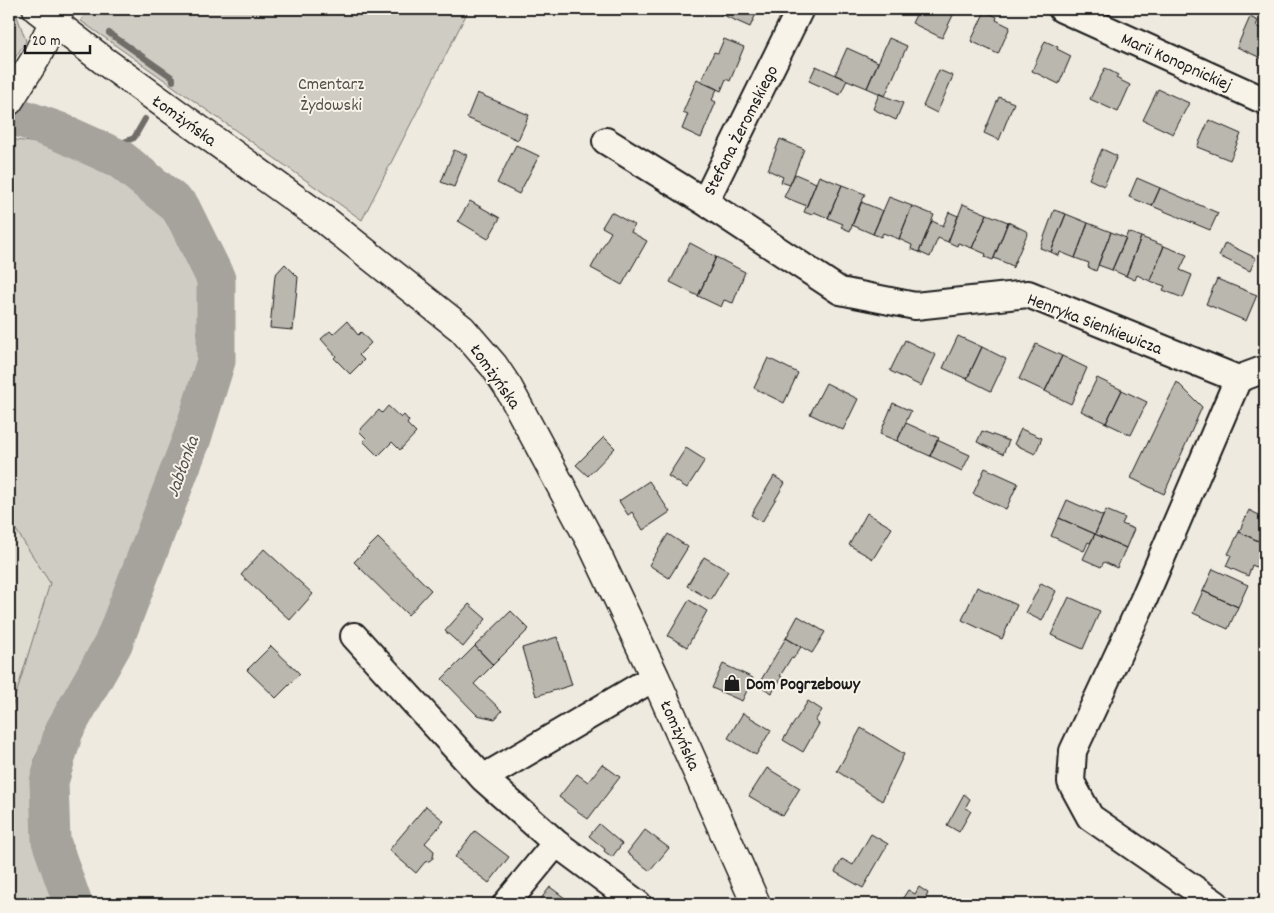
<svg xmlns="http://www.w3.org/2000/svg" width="1274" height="913" viewBox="0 0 1274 913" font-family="Dekko,sans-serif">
  <rect width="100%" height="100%" fill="#eeeae0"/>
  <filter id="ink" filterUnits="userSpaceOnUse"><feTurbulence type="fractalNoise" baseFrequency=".02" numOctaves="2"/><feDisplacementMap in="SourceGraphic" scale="10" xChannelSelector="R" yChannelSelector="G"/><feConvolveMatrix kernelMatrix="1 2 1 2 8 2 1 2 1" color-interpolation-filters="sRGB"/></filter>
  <g filter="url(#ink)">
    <!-- built -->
    <path fill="#dedbd1" d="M9,519l41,64 -41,134z"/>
    <!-- green -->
    <path fill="#cfccc3" stroke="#767470" d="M87,9h382l-107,211 -281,-199z
      M9,10l8,6 9,25 -17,26z
      M9,139l69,10 73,48 50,82 1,57 -15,76 -94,235 -58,111 -2,64 24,82h-43l-5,-9v-178l41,-134 -41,-64z"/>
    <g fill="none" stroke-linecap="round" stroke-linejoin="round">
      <!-- stream -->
      <path stroke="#6f6d69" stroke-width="6" d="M109,33l64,45v3
        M111,155l5,-10 18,-7 11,-19"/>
      <!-- river -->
      <path stroke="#a6a39d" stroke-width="39" d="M9,114l51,18 60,27 61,49 35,71v82l-24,77 -79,206 -49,87 -15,51 2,59 22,63"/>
    </g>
    <!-- building -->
    <path fill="#bab7af" stroke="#1c1c1c" d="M723,9h38l-3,6 -2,-1 -6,13 -29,-13z
      M919,9h31l5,2 -13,27 -30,-15z
      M985,11l12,6 -1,3 14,7 -12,27 -27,-13z
      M1250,17l8,4 -2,5 9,5v22l-2,6 -26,-12z
      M889,38l18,8 -22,50 -18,-8z
      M724,39l20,8 -14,34 -4,-2 -5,12 -20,-9 13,-30 4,1z
      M1045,41l13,6 -1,2 14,7 -12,28 -27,-13z
      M847,48l31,14 -11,26 -32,-13z
      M816,66l31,14 -7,15 -31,-14z
      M1105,68l13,7 -2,3 14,7 -12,27 -28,-13z
      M939,70l14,6 -16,37 -14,-7z
      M697,79l20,10 -5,11 4,2 -15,36 -19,-9 6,-15 -5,-2z
      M1158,89l31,14 -16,31 -30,-14z
      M477,93l52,22 -11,25 -51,-22z
      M879,94l24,9 -7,17 -23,-11z
      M999,97l15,6 -15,37 -15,-7z
      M1209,120l32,14 -11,26 -33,-13z
      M780,139l24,10 -14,36 -9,-3 2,-5 -15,-7z
      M516,145l23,11 -20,38 -22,-11z
      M1102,149l15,7 -13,30 -15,-7z
      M454,150l13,5 -13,32 -13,-5z
      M1265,158v21l-7,-4z
      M795,174l21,9 -9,23 -23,-9z
      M819,176l23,9 -14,33 -14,-6 -2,3 -8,-3z
      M1137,178l23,10 -8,18 -23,-9z
      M842,185l23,9 -15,37 -9,-4 2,-3 -15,-6z
      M1160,188l58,25 -8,17 -58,-24z
      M889,197l23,9 -13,33 -16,-6 -2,4 -8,-3z
      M470,201l30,17 -12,21 -30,-18z
      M861,202l22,9 -10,23 -21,-9z
      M963,204l24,10 -15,34 -14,-5 -1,3 -9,-4z
      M912,206l22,9 -15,37 -8,-3 1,-4 -13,-6z
      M1054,210l12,4 -15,38 -11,-4z
      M611,212l23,13 -3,7 16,9 -25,44 -31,-17 20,-36 -9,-5z
      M949,212l9,4 -10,26 -10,-4 -8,19 -11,-5 13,-31 11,5z
      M987,214l21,8 -15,38 -8,-3 1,-3 -14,-6z
      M1066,214l22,9 -13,35 -15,-6 -1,4 -8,-4z
      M1008,222l20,10 -16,37 1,-3 -19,-8z
      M1088,223l23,9 -15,39 -8,-4 1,-4 -14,-5z
      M1111,232l15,6 -14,32 -14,-5z
      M1128,232l13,5 -15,39 -14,-6z
      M1141,237l23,9 -14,35 -13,-6 -2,5 -9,-4z
      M690,243l26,14 -18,39 -28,-14z
      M1225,243l31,15 -6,13 -31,-15z
      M1164,246l23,9 -7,15 12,5 -9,23 -20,-8 2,-4 -15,-5z
      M716,257l29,15 -12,31 -9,-3 -3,7 -23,-11z
      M285,264l13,13 -5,53 -23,-2 5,-53z
      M1217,279l40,16 -11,26 -40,-17z
      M347,321l11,14 3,-3 10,11 -12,12 5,5 -14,14 -16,-16 2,-2 -15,-17 9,-8 3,3z
      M958,336l24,11 -15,32 -24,-11z
      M905,340l31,15 -15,31 -31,-15z
      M1036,344l26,12 -17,35 -26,-12z
      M982,347l24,12 -15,32 -24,-12z
      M1062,356l25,12 -16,36 -26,-13z
      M768,358l30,15 -14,30 -30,-15z
      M1097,378l25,12 -16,33 -25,-12z
      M1177,382l25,25 -38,87 -33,-16z
      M826,383l32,16 -15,31 -33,-16z
      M1122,390l25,12 -16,33 -25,-12z
      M893,403l18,8 -14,30 -17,-7z
      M388,406l13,12 3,-3 5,6 -2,3 9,9 -16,17 -8,-8 -14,14 -15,-15 3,-3 -7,-7 20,-21 3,3z
      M906,423l33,15 -9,18 -33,-15z
      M1021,429l21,9 -7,16 -21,-10z
      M982,431l27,10 -6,13 -26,-12z
      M604,437l11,11 -27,28 -12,-11z
      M937,440l33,15 -8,16 -32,-15z
      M686,448l19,12 -18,28 -19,-12z
      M985,468l33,15 -12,26 -33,-15z
      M1265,474v17l-6,-3z
      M774,476l11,7 -23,39 -11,-7z
      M649,481l21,31 -27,18 -11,-18 -4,3 -9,-14z
      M1067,500l36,16 -8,18 -36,-16z
      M1106,510l19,8 -3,6 12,5 -8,19 -31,-14z
      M1249,510l16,8v26l-26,-12z
      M867,513l25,15 -19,31 -24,-14z
      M1059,518l36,16 -5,9 -2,-1 -4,9 -33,-15z
      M1239,532l26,12v15l-4,10 -9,-4 -4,11 -22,-10 5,-11 -3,-1z
      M668,534l20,13 -19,31 -20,-13z
      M1095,534l31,14 -9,20 -13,-6 -3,5 -18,-8z
      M378,538l53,52 -23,25 -54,-53z
      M264,549l49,45 -23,26 -49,-45z
      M704,557l24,14 -17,29 -24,-14z
      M1213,569l35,16 -10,22 -35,-16z
      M1041,583l15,8 -14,30 -16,-8z
      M977,587l40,18 -15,34 -40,-19z
      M1203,591l35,16 -10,22 -35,-16z
      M1069,597l31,14 -17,38 -32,-14z
      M689,600l18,11 -20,36 -19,-11z
      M469,604l17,15 -23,28 -18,-16z
      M511,611l18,18 -36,36 -18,-19z
      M798,616l27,16 -13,21 -26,-15z
      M557,637l15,48 -36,11 -14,-48z
      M786,638l15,9 -8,12 -2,-1 -11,18 2,1 -10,16 -14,-8z
      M271,646l29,28 -24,24 -29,-28z
      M475,646l18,19 -19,19 28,27 -7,8 -18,-4 -35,-36z
      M723,664l30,14 -11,23 -30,-13z
      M808,701l14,9 -7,11 4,3 -16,28 -20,-12z
      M743,713l28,17 -15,25 -28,-17z
      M861,728l43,26 -22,47 -45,-30z
      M602,764l18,13 -32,42 -29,-22 18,-23 11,8z
      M767,768l33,20 -17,28 -34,-20z
      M964,794l6,5 -5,9 6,3 -12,21 -12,-7z
      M426,806l18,15 -19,22 9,8 -1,7 -4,3 -4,1 -9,11 -27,-23z
      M599,824l23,20 -10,13 -8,-6 1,-2 -16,-13z
      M645,830l24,18 -19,23 -23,-18z
      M475,831l34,26 -20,26 -34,-26z
      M871,834l17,10 -25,44 -28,-16 7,-13 11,6z
      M550,887l23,17h-36z
      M919,887l9,6 -3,7 6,4h-32l9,-14 7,4z
      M425,896l12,8h-18z
      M1081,897l12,7h-16z"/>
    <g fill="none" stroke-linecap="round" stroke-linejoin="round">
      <!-- minor casing -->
      <g stroke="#1c1c1c" stroke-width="30">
        <path id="minor" d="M1062,9l203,92
          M606,141l99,61 95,-193
          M705,202l135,89 75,15 113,-12 210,85
          M354,636l129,142 73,65 82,61
          M483,778l172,-101
          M506,904l50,-61
          M1216,904l-126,-87 -19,-35 2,-31 70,-150 95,-222 27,-10"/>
      </g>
      <!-- tertiary casing -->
      <g stroke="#1c1c1c" stroke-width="31">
        <path id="tertiary" d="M9,101l27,-43 24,-49"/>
      </g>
      <!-- secondary casing -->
      <g stroke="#1c1c1c" stroke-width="31">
        <path id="secondary" d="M37,9l66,51 223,161 136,108 32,37 14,21 85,159 62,131 101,227"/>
      </g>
      <!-- minor -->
      <use href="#minor" stroke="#f7f3e8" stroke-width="26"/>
      <!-- tertiary -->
      <use href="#tertiary" stroke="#f7f3e8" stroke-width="28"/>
      <!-- secondary -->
      <use href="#secondary" stroke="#f7f3e8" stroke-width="28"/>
    </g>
  </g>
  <!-- icons -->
  <defs>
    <g id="shop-bare" transform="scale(1.35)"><path d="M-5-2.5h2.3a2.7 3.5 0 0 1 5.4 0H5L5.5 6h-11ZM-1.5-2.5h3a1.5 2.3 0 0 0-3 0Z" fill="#1c1c1c" stroke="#f7f3e8" stroke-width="2.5" paint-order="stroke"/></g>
  </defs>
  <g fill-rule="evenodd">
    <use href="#shop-bare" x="732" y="683"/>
  </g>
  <g text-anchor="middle" stroke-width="4" stroke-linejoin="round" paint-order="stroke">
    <!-- street labels -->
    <g font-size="18" fill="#1c1c1c" stroke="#f7f3e8">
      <text transform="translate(1177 61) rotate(24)" y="6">Marii Konopnickiej</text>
      <text transform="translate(185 120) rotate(36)" y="6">Łomżyńska</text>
      <text transform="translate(740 130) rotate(-63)" y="6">Stefana Żeromskiego</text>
      <text transform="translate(1095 323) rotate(21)" y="6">Henryka Sienkiewicza</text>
      <text transform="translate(496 376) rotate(55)" y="6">Łomżyńska</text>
      <text transform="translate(681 735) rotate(66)" y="6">Łomżyńska</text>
    </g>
    <!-- park labels -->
    <g font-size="18" fill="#52514e" stroke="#f7f3e8">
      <text x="331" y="89">Cmentarz<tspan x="331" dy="21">Żydowski</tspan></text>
    </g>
    <!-- poi labels -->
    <g font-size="18" font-weight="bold" fill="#1c1c1c" stroke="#f7f3e8" text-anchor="start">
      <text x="746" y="689">Dom Pogrzebowy</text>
    </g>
    <!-- water labels -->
    <g font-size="19" font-style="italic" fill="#535250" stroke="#f7f3e8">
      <text transform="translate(181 466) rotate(-70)" y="7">Jabłonka</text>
    </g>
  </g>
  <!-- margin -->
  <rect width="1274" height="913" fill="none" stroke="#f7f3e8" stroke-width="30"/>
  <rect x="15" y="15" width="1244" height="883" fill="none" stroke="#1c1c1c" stroke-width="2" filter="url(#ink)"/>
  <!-- scale -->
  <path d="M25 45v8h65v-8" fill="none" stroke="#1c1c1c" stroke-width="2.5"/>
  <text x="32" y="45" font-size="15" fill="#1c1c1c" stroke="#f7f3e8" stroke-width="4" paint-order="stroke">20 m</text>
</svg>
